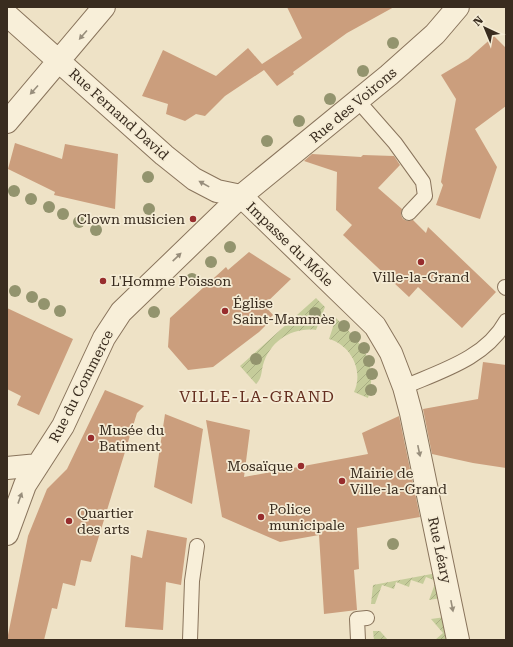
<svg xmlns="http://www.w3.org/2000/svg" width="513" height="647" viewBox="0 0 513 647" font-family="'Roboto Serif',serif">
  <defs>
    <pattern id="garden-furrows" width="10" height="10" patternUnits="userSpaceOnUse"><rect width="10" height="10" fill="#c5cc9a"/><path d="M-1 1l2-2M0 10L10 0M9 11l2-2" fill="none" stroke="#aaaf84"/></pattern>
  </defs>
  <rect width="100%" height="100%" fill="#eee2c6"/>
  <!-- garden -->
  <path fill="url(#garden-furrows)" d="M316,298l9,9 -9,23c-24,-3 -46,11 -53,35 -2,8 -1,13 -7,19l-16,-18z
    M336,318c25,25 43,43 32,80l-14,-6c10,-21 -3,-47 -25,-53z
    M437,573l4,25 -12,2 7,-19 -10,-4 -3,7 -12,-4 -2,7 -13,-5 -2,7 -12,-4 -7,19h-4l2,-19z
    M445,617l2,23h-12l8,-7 -12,-14z
    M373,631h7l8,9h-14z"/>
  <!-- building -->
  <path fill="#cb9e7d" d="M287,7h107l-47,26 -54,39 1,2 -17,12 -13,-16 -39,26 -20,20 -9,-2 -11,7 -19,-7 2,-10 -26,-8 21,-46 53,26 32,-28 14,16 40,-26z
    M494,36l12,12v58l-31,23 22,38 -17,52 -44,-14 7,-20 -2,-3 15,-83 -15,-24 27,-16z
    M15,143l47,16 3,-15 53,10 -3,55 -61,-14 1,-3 -47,-23z
    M312,154l49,3 2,-2 31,1 6,9 -22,23 24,21 -1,6 2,4 4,2 6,-1 13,13 2,-6 68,65 -34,36 -44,-41 -9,10 -66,-62 9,-10 -16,-15 1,-38 -33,-11z
    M249,252l42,27 -27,26 9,10 -2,2 1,2 -13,13 -46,35 -25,3 -20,-23 2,-29 56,-51 2,3z
    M7,308l66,31 -34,76 -22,-10 4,-9 -14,-7z
    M483,362l23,3v103l-33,-5 -41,-9 -9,-45 55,-10z
    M105,390l39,16 -7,7 -46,149 -10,-2 -6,26 -12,-3 -6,26 -5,-1 -8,32h-37l21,-104 19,-47 20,-20z
    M165,414l38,15 -11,75 -38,-17z
    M399,416l21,101 -63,11 2,41 -5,1 3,40 -33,4 -5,-79 -39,7 -58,-25 -16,-97 44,10 -6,47 124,-23 -6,-21z
    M147,530l40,8 -6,47 -15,-3 -3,48 -38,-3 6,-72 11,3z"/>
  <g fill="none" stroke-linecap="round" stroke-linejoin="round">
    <!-- service casing -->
    <g stroke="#89745c" stroke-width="16">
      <path id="service" d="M359,102l36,41 28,39 2,14 -16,17
        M505,287l1,1
        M404,387c37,-16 82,-29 102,-66
        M190,640l2,-59 5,-35
        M358,640l-1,-21 10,-1"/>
    </g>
    <!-- minor casing -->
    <g stroke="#89745c" stroke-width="24">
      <path id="minor" d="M241,196l134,130 16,27 13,34 7,26 47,227"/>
    </g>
    <!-- tertiary casing -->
    <g stroke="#89745c" stroke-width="24">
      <path id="tertiary" d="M7,15l157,140 30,24 23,12 24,5
        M7,122l97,-115
        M7,468l31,-3
        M7,534l18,-49 38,-59 41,-88 17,-26 120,-116 148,-121 46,-41 23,-27"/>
    </g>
    <!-- service -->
    <use href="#service" stroke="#f8efd9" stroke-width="14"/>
    <!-- minor -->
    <use href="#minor" stroke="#f8efd9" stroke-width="22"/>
    <!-- tertiary -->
    <use href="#tertiary" stroke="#f8efd9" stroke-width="22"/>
  </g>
  <!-- trees -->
  <g fill="#93946e">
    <circle cx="393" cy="43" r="6"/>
    <circle cx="363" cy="71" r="6"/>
    <circle cx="330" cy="99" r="6"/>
    <circle cx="299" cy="121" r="6"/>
    <circle cx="267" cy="141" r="6"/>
    <circle cx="148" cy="177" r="6"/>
    <circle cx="14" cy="191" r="6"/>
    <circle cx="31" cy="199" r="6"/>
    <circle cx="49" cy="207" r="6"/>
    <circle cx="149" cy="209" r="6"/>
    <circle cx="63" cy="214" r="6"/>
    <circle cx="79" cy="222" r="6"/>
    <circle cx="96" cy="230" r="6"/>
    <circle cx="230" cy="247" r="6"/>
    <circle cx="211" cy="262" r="6"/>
    <circle cx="192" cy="279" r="6"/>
    <circle cx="15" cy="291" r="6"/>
    <circle cx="32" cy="297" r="6"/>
    <circle cx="44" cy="304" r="6"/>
    <circle cx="60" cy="311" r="6"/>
    <circle cx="154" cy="312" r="6"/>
    <circle cx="315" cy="313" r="6"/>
    <circle cx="344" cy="326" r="6"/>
    <circle cx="355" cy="337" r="6"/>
    <circle cx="364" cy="348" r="6"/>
    <circle cx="256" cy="359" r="6"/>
    <circle cx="369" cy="361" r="6"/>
    <circle cx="372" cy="374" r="6"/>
    <circle cx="371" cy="390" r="6"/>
    <circle cx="393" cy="544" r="6"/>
  </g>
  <!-- one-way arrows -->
  <defs><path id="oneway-solid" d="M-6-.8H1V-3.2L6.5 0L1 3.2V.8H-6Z"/></defs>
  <g fill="#988e7c">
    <use href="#oneway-solid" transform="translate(83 35) rotate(131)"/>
    <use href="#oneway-solid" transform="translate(34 90) rotate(132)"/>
    <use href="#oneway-solid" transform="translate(204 184) rotate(-151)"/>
    <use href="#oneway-solid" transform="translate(177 257) rotate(-44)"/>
    <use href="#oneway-solid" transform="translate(419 451) rotate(78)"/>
    <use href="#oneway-solid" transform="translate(20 498) rotate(-70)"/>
    <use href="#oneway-solid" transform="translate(452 606) rotate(79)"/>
  </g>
  <!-- markers -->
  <g fill="#972d2d" stroke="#f5ecd5" stroke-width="1.5">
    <circle cx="193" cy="219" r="4"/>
    <circle cx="421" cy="262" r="4"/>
    <circle cx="103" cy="281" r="4"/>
    <circle cx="225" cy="311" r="4"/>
    <circle cx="91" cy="438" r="4"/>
    <circle cx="301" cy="466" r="4"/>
    <circle cx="342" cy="481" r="4"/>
    <circle cx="261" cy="517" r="4"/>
    <circle cx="69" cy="521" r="4"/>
  </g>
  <g text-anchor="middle" stroke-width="3.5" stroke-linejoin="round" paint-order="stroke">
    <!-- street labels -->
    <g font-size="14" fill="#392c1f" stroke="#f5ecd5">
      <text transform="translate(353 105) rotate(-40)" y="5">Rue des Voirons</text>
      <text transform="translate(119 114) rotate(42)" y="5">Rue Fernand David</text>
      <text transform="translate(290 244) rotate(44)" y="5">Impasse du Môle</text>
      <text transform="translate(81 386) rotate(-63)" y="5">Rue du Commerce</text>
      <text transform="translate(440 550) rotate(78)" y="5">Rue Léary</text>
    </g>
    <!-- poi labels -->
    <g font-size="14" fill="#392c1f" stroke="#f5ecd5" text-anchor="start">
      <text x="185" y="224" text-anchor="end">Clown musicien</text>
      <text x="421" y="282" text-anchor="middle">Ville-la-Grand</text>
      <text x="111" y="286">L'Homme Poisson</text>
      <text x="233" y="308">Église<tspan x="233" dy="16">Saint-Mammès</tspan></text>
      <text x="99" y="435">Musée du<tspan x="99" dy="16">Batiment</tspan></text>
      <text x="293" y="471" text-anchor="end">Mosaïque</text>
      <text x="350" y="478">Mairie de<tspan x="350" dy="16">Ville-la-Grand</tspan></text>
      <text x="269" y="514">Police<tspan x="269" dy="16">municipale</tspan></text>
      <text x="77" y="518">Quartier<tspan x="77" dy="16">des arts</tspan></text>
    </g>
    <!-- quarter labels -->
    <g font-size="16" letter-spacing="1" fill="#652f20" stroke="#f5ecd5">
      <text x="257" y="402">VILLE-LA-GRAND</text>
    </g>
  </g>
  <!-- border -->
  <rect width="513" height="647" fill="none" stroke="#392c1f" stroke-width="16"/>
  <!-- north arrow -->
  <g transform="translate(485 28) rotate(316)" stroke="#f5ecd5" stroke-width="3" paint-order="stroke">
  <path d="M0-3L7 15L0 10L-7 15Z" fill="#392c1f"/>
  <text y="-6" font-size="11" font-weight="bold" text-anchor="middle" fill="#392c1f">N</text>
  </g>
</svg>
